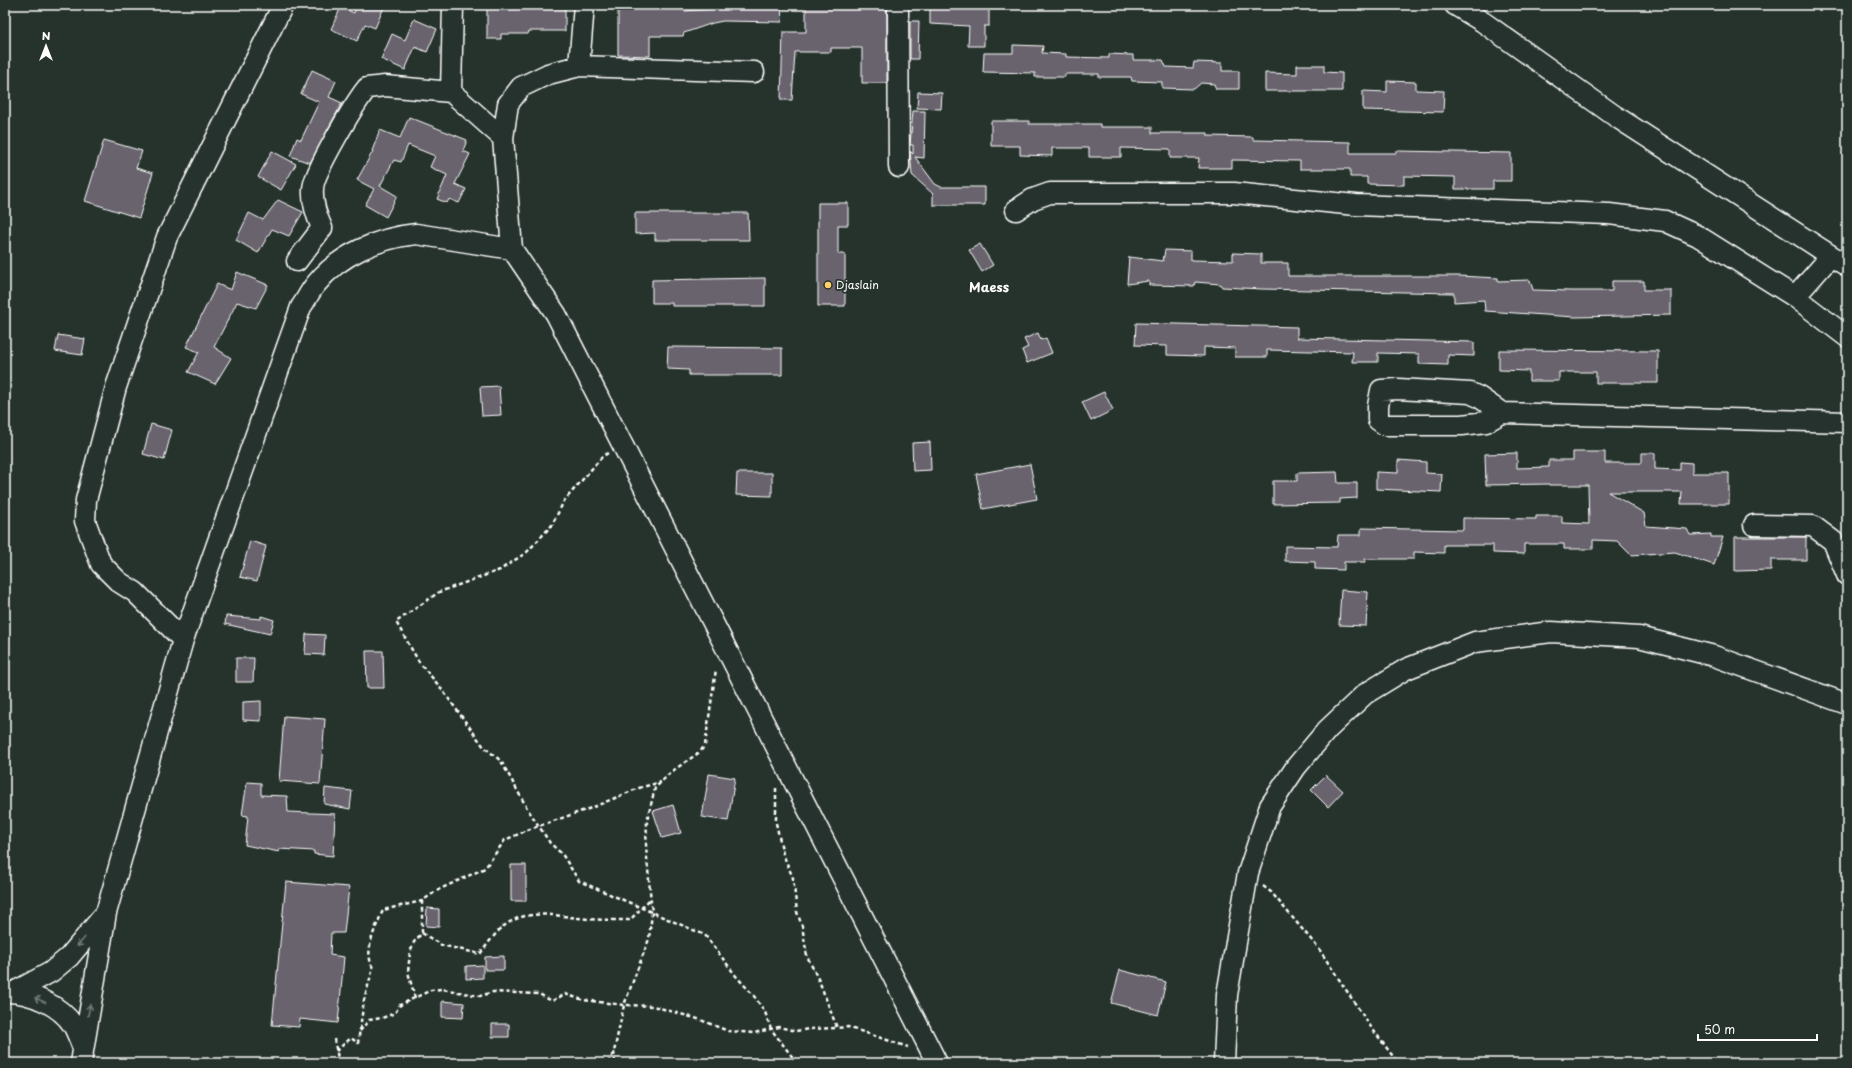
<svg xmlns="http://www.w3.org/2000/svg" width="1852" height="1068" viewBox="0 0 1852 1068" font-family="'Playpen Sans',sans-serif">
  <rect width="100%" height="100%" fill="#26332d"/>
  <filter id="ink" filterUnits="userSpaceOnUse"><feTurbulence type="fractalNoise" baseFrequency=".025" numOctaves="2"/><feDisplacementMap in="SourceGraphic" scale="8" xChannelSelector="R" yChannelSelector="G"/><feConvolveMatrix kernelMatrix="1 2 1 2 8 2 1 2 1" color-interpolation-filters="sRGB"/></filter>
  <g filter="url(#ink)">
    <!-- building -->
    <path fill="#69646e" stroke="#fff" d="M357,5h28l-10,23 -10,-4 -8,17 -26,-12 10,-22 13,6z
      M487,5h78v26h-36l-1,3h-27v5h-14z
      M618,5h67l-1,6 46,-3v-2l16,1v-2h35l1,17 -59,-1 -10,2 -29,10 -1,3h-33v20l-32,-1z
      M806,5h81v78h-25v-35h-31v4h-36l-3,48h-11l2,-68h23z
      M989,7v19h-5v20h-16l1,-20 -39,-2v-16z
      M414,19l23,10 -10,23 -12,-5 -10,23 -24,-11 11,-25 13,6z
      M910,21h9l-1,38h-8z
      M1013,45l30,1 -1,7 24,1v3l43,1v-4l24,1v5h30l3,7 27,1 1,-6 28,1v8h17v18h-23l-2,-5 -13,-1 -7,6 -32,-1v-6l-30,-1 -1,-4h-32v-3h-34v3h-30v-4l-52,-1 1,-19h29z
      M1297,65h27v7l18,1v18h-77v-18l32,1z
      M312,70l24,11 -7,16 13,6 -32,60 -20,-7 7,-18 4,2 18,-38 -18,-8z
      M1387,81l29,1v8l28,1 -1,21 -80,-2v-19l24,1z
      M918,92l24,1 -1,16 -24,-1z
      M913,111h12l-1,47 -9,-1 20,27 6,3h44v18h-52v-11l-21,-19 -2,-24 3,3v-9h-3z
      M409,117l58,23 -4,11 7,3 -15,30 11,5 -7,14 -10,-4 -2,4 -10,-4 10,-24 -17,-8 5,-11 -27,-11 -7,17 -7,-2 -14,26 17,10 -11,21 -21,-12 9,-16 -17,-9 16,-29h-1l8,-21 20,8z
      M991,121h38v3h71v3h52v6h56v3l45,1v3l97,2v11h46v-2l115,2v28h-18v8h-38v-12l-51,-1v9l-37,-1v-7h-17v-8h-50v-8l-68,-1v8h-34l1,-10h-29v-9l-49,-1v9h-32v-9h-37v8l-32,-1v-9h-29z
      M104,140l38,11 -6,17 17,5 -14,45 -54,-17z
      M272,151l24,13 -15,26 -23,-13z
      M278,200l25,12 -14,24 -17,-7 -14,24 -22,-13 13,-27 14,7z
      M818,203h30v22h-10v29h7v52h-27z
      M635,213h113l1,27h-94v-7l-20,1z
      M980,244l13,21 -11,7 -13,-22z
      M1165,250l26,1v9l42,1v-8l28,1v9h27v13h170l40,2v3l32,-1 3,10 38,1h41v-10h32v9h27v25l-96,2 -90,-6 -1,-11 -30,2v-9l-192,-4 -40,-2 -2,-3 -25,-2 -1,4 -45,-1v-4l-22,3 2,-27 34,4z
      M237,272l31,13 -12,23 -19,-6 -23,45 17,11 -16,26 -27,-12 11,-20 -13,-5 31,-63 14,6z
      M765,278v28h-93v-3h-20v-23z
      M1136,323l161,4v11l177,4v14l-26,-1v10l-29,-1v-10l-41,-1v9h-26l1,-10 -86,-2v7h-32v-9l-31,-1v9l-37,-1v-9l-32,-1z
      M1038,333l3,7 5,-2 6,15 -25,10 -5,-13 6,-3 -4,-8z
      M58,335l27,4 -3,16 -27,-4z
      M668,347l114,1v27h-93v-5l-22,-1z
      M1499,350l159,1v32h-62v-11h-37v9h-30v-10l-30,-1z
      M499,386l2,29 -19,1 -2,-29z
      M1104,392l9,18 -22,11 -9,-19z
      M151,424l21,6 -8,30 -21,-6z
      M930,442l1,28 -18,1 -1,-28z
      M1573,452h32v11h37v-10h13v16l25,1v-8l12,1v10h37v31h-48l1,-12h-74l36,21 2,13 41,3 3,6 21,-1v3h12l-9,28 -39,-13 -44,3 -14,-14 -24,-1v9h-29v-5h-40v10l-31,-1v-8h-49v8l-30,-1v7h-49v3h-21v8l-29,-1v-7l-30,-1v-15l52,1 1,-12h23v-7l102,2v-12l73,1v-3h26v7l27,1 -1,-39h-39v-1l-63,1 -1,-31 32,-1v15l32,-1v-7h24z
      M1398,460l28,2v11l16,1 -1,18 -65,-3v-17l22,1z
      M1030,464l7,35 -54,10 -7,-35z
      M1337,472l1,11h19v15l-17,1v4l-67,1v-23h24v-8z
      M737,473h35v23l-36,-1z
      M1735,537h71v23h-35v10l-36,1z
      M250,541l16,5 -9,35 -17,-4z
      M1341,590l27,2 -2,34 -27,-1z
      M226,616l35,3v-3l13,4 -4,14 -45,-10z
      M306,634l19,1 -1,20 -19,-1z
      M366,651h17l1,37h-17z
      M236,658h18l-1,24h-17z
      M261,701v20l-18,-1v-18z
      M284,716l41,3 -5,65 -41,-3z
      M709,774l26,4 -7,43 -26,-4z
      M1326,775l17,16 -15,16 -17,-17z
      M247,782l14,1v12l26,1 1,16 47,2 -2,42 -19,-2v-3l-35,-2v3l-34,-7 3,-29 -6,-1z
      M325,788l27,3 -2,18 -26,-5z
      M673,805l8,28 -19,5 -9,-27z
      M511,865h15v36h-15z
      M286,882l63,5 -5,46h-13l-1,22 14,2 -6,66 -38,-4 -1,8 -27,-2z
      M427,908l12,1v18l-13,-1z
      M504,956v14h-19v-13z
      M483,965v13l-17,1v-13z
      M1120,970l46,12 -8,33 -47,-12z
      M442,1001l22,2 -1,15 -21,-1z
      M492,1024h17v13h-17z"/>
    <g fill="none" stroke-linecap="round" stroke-linejoin="round">
      <!-- minor casing -->
      <g stroke="#fff" stroke-width="23">
        <path id="minor" d="M898,5l1,162
          M1455,5l28,17 132,94 232,150
          M579,66l5,-61
          M754,72l-175,-6 -31,8 -27,13 -13,17 -5,34 9,111 44,65 381,749
          M451,92l2,-87
          M1016,210l17,-11 17,-6h184l122,12 253,9 56,7 33,15 97,61 36,-41
          M297,261l25,-33c-5,-11 -10,-26 -9,-39 0,-16 42,-86 54,-101l18,-2 66,6 52,46
          M1795,297l52,40
          M1502,413l-16,9 -24,3h-77l-7,-5v-14l3,-16 17,-1 72,4 9,4 23,16 345,9
          M1754,525l59,1 20,15 14,34
          M183,640l-48,-48 -16,-10 -18,-18 -16,-43 1,-21 30,-113 51,-150 116,-232
          M7,992c23,0 53,13 66,33 4,7 7,16 10,23
          M14,992l37,-20 18,-15 36,-43
          M81,1063l25,-150 77,-273 118,-333c5,-7 9,-16 15,-23 24,-30 63,-46 100,-50l96,15
          M1224,1063l3,-68 21,-122 22,-67 26,-39 31,-37 38,-36 41,-25 69,-27 76,-10 88,5 75,19 133,48"/>
      </g>
      <!-- path -->
      <path stroke="#fff" stroke-width="2.5" stroke-dasharray="4 3" stroke-linecap="butt" d="M608,453l-6,4 -38,44 -12,24 -25,27 -27,18 -61,22 -43,30 23,40 21,25 44,60 17,14 26,47 23,35 12,11 17,27 126,54 31,41 18,20 11,16 6,17 26,34
        M776,788v35l7,31 10,24 4,34 5,14 5,30 13,27 17,45 11,-1 60,20
        M1263,886l8,6 48,57 49,74 30,40
        M422,933l19,12 39,9c7,-9 15,-21 24,-28 21,-17 49,-11 74,-8 17,2 35,2 52,2l21,-22
        M415,998l-7,-26 2,-20 4,-10 8,-9v-32
        M360,1031l9,-11 13,-2 13,-5 5,-8 31,-15 11,-1 38,7 13,-4 46,2 13,7 13,-7 18,6 41,5 29,1 45,13 30,12 26,2 25,-6 17,4 13,-2 28,-1
        M334,1039l5,24
        M336,1051l15,-13 7,5 6,-43 9,-32c-10,-19 3,-40 10,-58l39,-9 16,-11 47,-22 20,-28 25,-11 61,-21 48,-20 22,-6
        M614,1052l1,11
        M608,1063l6,-11 10,-47 25,-66 3,-26 -6,-66 1,-26 8,-33 16,-16 29,-20 5,-7 11,-76"/>
      <!-- minor -->
      <use href="#minor" stroke="#26332d" stroke-width="20"/>
    </g>
    <!-- one-way arrows -->
    <defs><path id="oneway-shaft" d="M-6 0H5M1.5-3L5.5 0L1.5 3" fill="none" stroke-width="1.6" stroke-linecap="round" stroke-linejoin="round"/></defs>
    <g stroke="#727a76">
      <use href="#oneway-shaft" transform="translate(81 942) rotate(130)"/>
      <use href="#oneway-shaft" transform="translate(40 1000) rotate(-156)"/>
      <use href="#oneway-shaft" transform="translate(89 1010) rotate(-80)"/>
    </g>
  </g>
  <!-- markers -->
  <circle fill="#ffd166" stroke="#26332d" stroke-width="1.5" cx="828" cy="285" r="4"/>
  <g text-anchor="middle" stroke-width="3.5" stroke-linejoin="round" paint-order="stroke">
    <!-- poi labels -->
    <g font-size="11" fill="#fff" stroke="#26332d" text-anchor="start">
      <text x="836" y="289">Djaslain</text>
    </g>
    <!-- quarter labels -->
    <g font-size="13" font-weight="bold" fill="#fff" stroke="#26332d">
      <text x="989" y="292">Maess</text>
    </g>
  </g>
  <!-- margin -->
  <rect width="1852" height="1068" fill="none" stroke="#26332d" stroke-width="20"/>
  <rect x="10" y="10" width="1832" height="1048" fill="none" stroke="#fff" stroke-width="1.5" filter="url(#ink)"/>
  <!-- north arrow -->
  <g transform="translate(46 46)" stroke="#26332d" stroke-width="3" paint-order="stroke">
  <path d="M0-3L7 15L0 10L-7 15Z" fill="#ffffff"/>
  <text y="-6" font-size="11" font-weight="bold" text-anchor="middle" fill="#ffffff">N</text>
  </g>
  <!-- scale -->
  <path d="M1698 1034v6h119v-6" fill="none" stroke="#ffffff" stroke-width="2"/>
  <text x="1704" y="1034" font-size="12" fill="#ffffff" stroke="#26332d" stroke-width="3" paint-order="stroke">50 m</text>
</svg>
